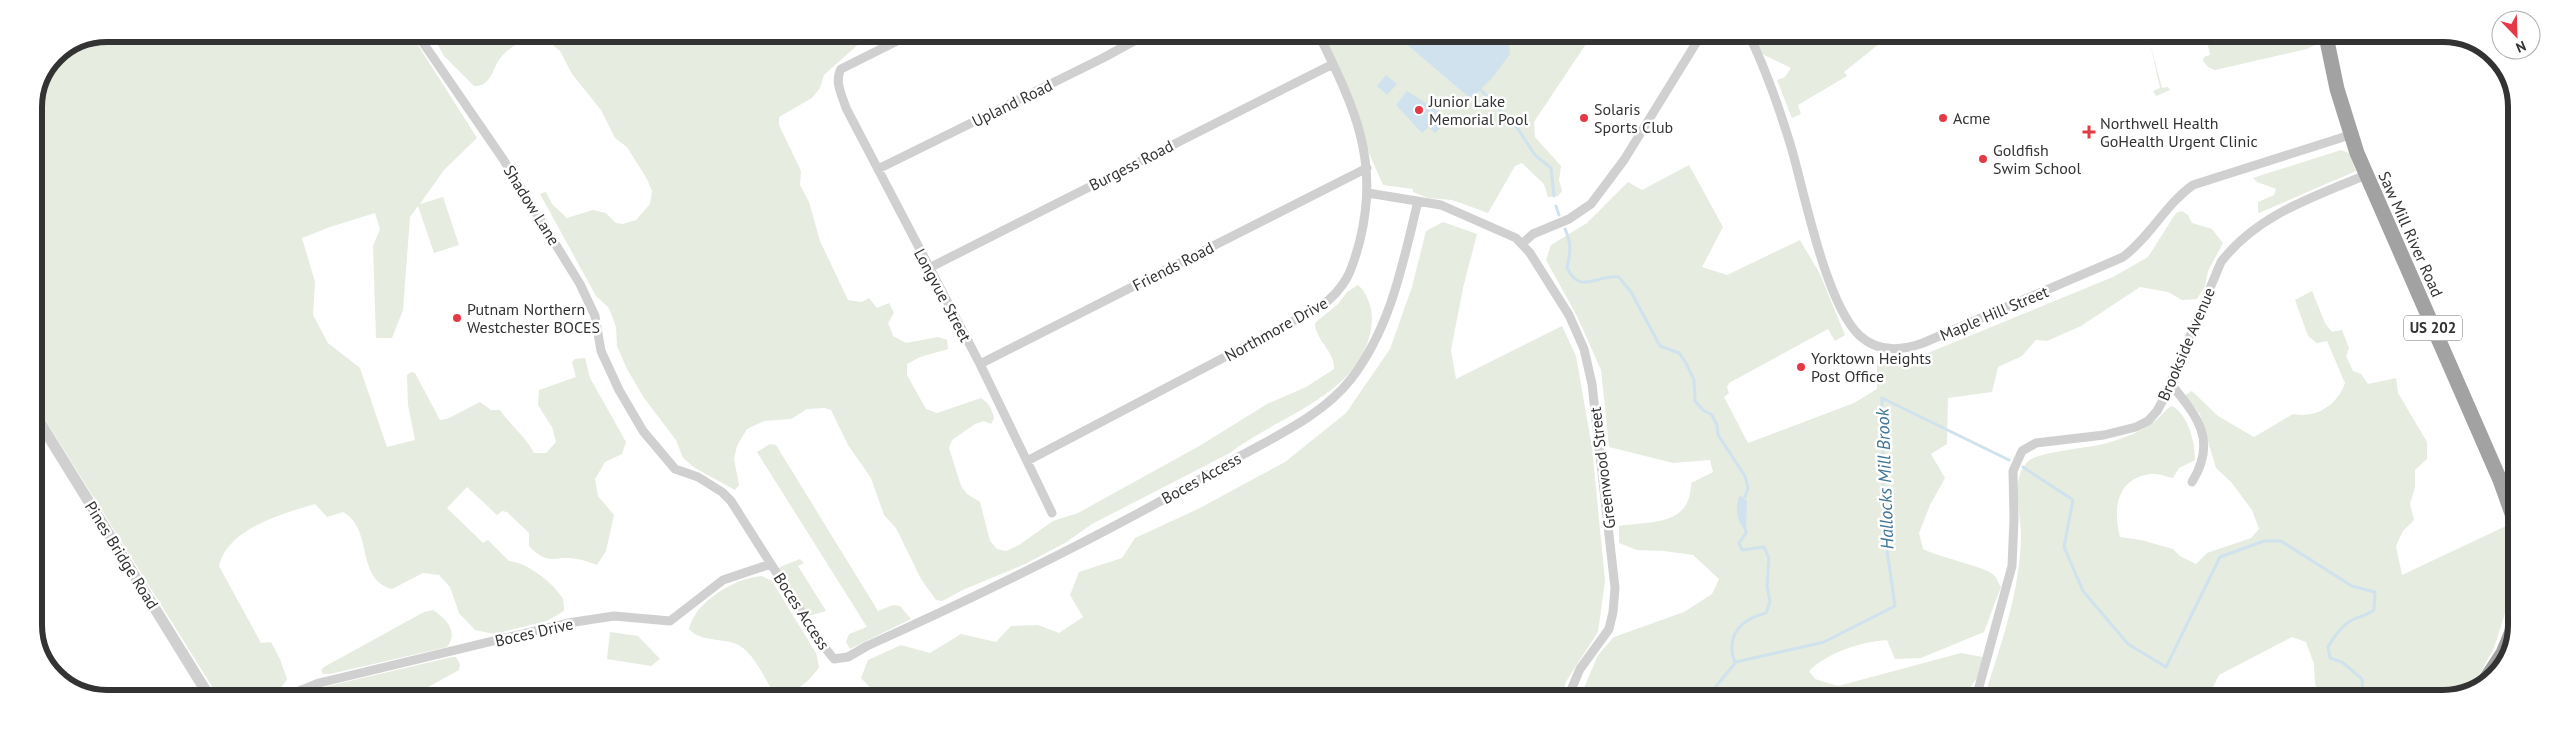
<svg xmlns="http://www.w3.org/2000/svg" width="2551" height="732" viewBox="0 0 2551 732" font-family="'PT Sans',sans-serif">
  <rect width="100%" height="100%" fill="#fff"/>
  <!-- green -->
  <path fill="#e6ecdf" d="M107,34h304l66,104 -33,32 -24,34 23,-7 16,48 -25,8 -16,-47 -8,11 -7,93 -11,28h-16l-3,-92 7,-17 -5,-16 -45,14 -28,11 13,44 -2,33 15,28 32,25 27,79 28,-7 -7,-35 -1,-30 4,-3 4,1 25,47 7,-1 33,-17 11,8h9c10,15 26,27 34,43h12l10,-11 -4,-15 -14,-22 1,-15 37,-13 -4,-15 3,-3 10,-1 5,20 36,64 -4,12 -17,8 -10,17 3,17 16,19 -8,36 -9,14c-6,-2 -13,-5 -20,-6 -23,-4 -28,8 -48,-13v-13l-22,-21 -5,-1 -5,4 -30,-28 -20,21 36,35 5,-3 21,21c17,1 43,21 52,35 3,3 3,11 3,15l-17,10 -53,13 -19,-4 -16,-17 -9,-26 -11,-12 -16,-2 -31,16c-37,-10 -18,-60 -49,-77l-16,5 -12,-13c-33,10 -87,24 -96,62l42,77 10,-1 9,17 7,20c-11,24 -48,17 -69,17l-184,-294v-295l21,-52z
    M432,34l428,1 2,6 -38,34 -4,13 -8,10 -33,19v8l22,46 -1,14 9,17 11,39 28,59 14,2 7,-4 8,10 12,-5 5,10 -6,10 5,13 13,7 32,-6 9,3 1,9 -28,8 -13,7v11l19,34 11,4 44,-15c8,5 11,11 13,20l-3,6 -7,-3 -9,3 -23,16 -3,8 12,38 6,8 13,8 10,39 7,8 9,2 13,-6 34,-24 25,-8 123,-68 66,-41 39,-17 28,-18c1,-18 -19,-29 -19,-46l23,-19 9,-12 11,-7c9,7 14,23 14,34 -3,74 -94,96 -142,134l-138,71 -27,19 -40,21 -60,25 -23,12 -6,-1 -15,-21 -25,-51 -12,-13 -13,-37 -23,-33 -17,-35 -6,-2 -18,1 -16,10 -27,2 -17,8 -10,17 -3,13 5,26 -4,5 -40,-22 -12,-10 -7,-18 -32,-42 -17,-29 -10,-23 -1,-19 -7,-19 -13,-12 -56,-102 6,-2 6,12 15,14 26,-8 13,3 10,10 7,1 13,-4 14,-16 2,-13 -5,-12 -20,-32 -12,-9 -14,-28 -29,-36 -12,-23 -11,-9 -12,-5c-11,2 -28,10 -35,19 -10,11 -10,31 -28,30l-30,-30z
    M1317,35h275l-58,87 1,15 26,29 -2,14 3,11 -4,5 -10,1 -4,-13 -22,-21 -7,3 -27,47 -36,-13 -24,-2 -15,-6v-3l-30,-4z
    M1748,35l141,1 -45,36 3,4 -49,29 3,9 -9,4 -15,-38 8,-3 6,-9 -35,-17z
    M2206,36h110l1,8 -10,5 -92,21 -7,-3 -5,-6 1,-4 6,-2z
    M2150,43l12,45 6,-1 2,3 -14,6 -3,-5 7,-3z
    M2341,150l8,3 7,18 -97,42 -1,-1v-10l16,-7 2,-6 -19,-7 -4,-4z
    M1689,165l34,62 -21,40 25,8 73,-35 20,34 25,61 -10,6 -7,-12 -99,54 -2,4 2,6 -5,4 24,46 106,-40 23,-14v-29l12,-4 34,-1 190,-78 35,-20 28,-44 6,-2 6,4 4,8 20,6 11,14 -15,28 -3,15 -8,13 -15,1 -14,-8 -28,-5 -59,39 -34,15 -11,-1 -14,16 -24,11 -6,25 -44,6 -1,46 -16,10 14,24 -15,27 -11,28 4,16c17,9 62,17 72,27 2,3 4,8 6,11l-17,45 -63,26 -26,1 -8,-19c-27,2 -58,12 -78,31l6,8 23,7 123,-33 22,4 -6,21 -12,17 -81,3 -304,-1 18,-42 16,-18 70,-25 28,-18 7,-15 -26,-24 -29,-4 -27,-1 -18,-7v-17c31,-5 72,1 72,-43l22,-11 -3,-12 -37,3 -64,-16 -8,-77 -24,-54 -31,-56 5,-15 36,-22 41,-41 14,8z
    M1443,222l34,12 -14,54 -12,62 5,29 106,-53 14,30 16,91 13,134 -7,51 -31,48 -7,17h-681l-18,-19 7,-18 33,-15 29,8 31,-19 35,8 15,-16 27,-1 21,8 24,-16 -13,-22 9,-23 43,-14 13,-20 63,-29 87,-47 61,-49 44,-64 22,-62 14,-56z
    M2312,291l13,32 7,9 10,-2 7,18 -3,8 7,15 8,3 7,10 28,-6 2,15 29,49v17l-12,11v17l-5,17 4,16 -11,11 -7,15 6,29 104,-49 6,40 -4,38 -14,44 -17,31 -10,12 -23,7h-125l-4,-14 -1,-20 -8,-22 -14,-5 -73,38 -7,14 -25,4 -8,5h-195c17,-54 36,-106 37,-162 0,-22 -12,-61 9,-76 12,-9 62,-12 81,-18 16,-5 31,-11 44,-21 7,-5 9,-11 17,-15 16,8 23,36 23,54l-16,8 -6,10c-6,-1 -16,-5 -23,-4 -34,5 -37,35 -30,63l21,3 32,9 7,7 16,8 11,-11 44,-15 8,-9 -7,-19 -21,-28 -15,-14 -16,-54 -15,-19 7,-4 26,25 36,21 39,-23c22,5 45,-9 52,-31l-18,-42 -10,2 -9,-7 -13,-36z
    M770,444l6,1 102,166 15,-6 7,1 11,13 -61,30 -4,-7 3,-8 18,-7 -110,-175z
    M800,559l4,4 -6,3 28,45 -17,5 -31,-45 2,-4z
    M762,576l10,5 44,72 3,14c-9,14 -30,34 -47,23 -8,-13 -17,-33 -29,-42 -15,-12 -41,-4 -54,-19 6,-27 45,-51 73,-53z
    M433,610c13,8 26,22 14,37l-117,27h-7l-2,-4 3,-3 100,-55z
    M610,632l28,4 22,23 -9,7 -44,-7z
    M452,657h4l4,7 -1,6 -47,26h-103l3,-6 8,-2z"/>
  <!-- water -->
  <path fill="#cfe2ee" d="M1396,35h112l2,19 -17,23 -22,22z
    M1386,75l11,9 -10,11 -10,-9z
    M1407,91l33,21 -5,7 8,6 -8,8 -6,-6 -7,6 -26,-28z
    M1740,495l7,6 -1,25 -3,2c-7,-10 -8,-22 -3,-33z"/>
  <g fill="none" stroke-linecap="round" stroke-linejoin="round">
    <!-- stream -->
    <path stroke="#cfe2ee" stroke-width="3" d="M1480,89l38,40 17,26 16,13 3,28
      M1556,206l3,9
      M1565,229c6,13 6,24 2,38 12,29 30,7 52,10l12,15 29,54 19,7 7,10 8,17 1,21 8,9 9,5 5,10 1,10 27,41 3,12 -3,9
      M2023,467l50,33 -9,47 19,44 45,53 38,23 54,-110 44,-16h17l71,45 23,6 -1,18c-8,6 -14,6 -22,10 -11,6 -18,17 -24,27l2,11 12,4 20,17 1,19
      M1735,663c-10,-28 6,-44 31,-50l4,-11 -3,-16 2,-28 -5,-11 -22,3 -3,-7 7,-10 -1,-6
      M1713,697v-7l23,-28 88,-20 71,-36 -11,-77 -2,-131 127,62"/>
    <!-- minor -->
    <path stroke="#d0d0d0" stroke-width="9" d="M417,34l86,125 77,125 15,32 6,35 18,39 24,41 32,38 23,8 24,15 9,9 90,142 13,16 14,-2 19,-11c127,-57 250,-118 370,-188 39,-22 86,-43 114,-79 40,-52 52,-116 67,-178
      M909,35l-68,34c-7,13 1,26 5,39l134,256 72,149
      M1749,35c18,37 31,75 43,115 13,46 34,153 67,185 19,18 42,16 64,8l200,-86c27,-20 42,-52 70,-72l157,-50
      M2513,92l4,12
      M878,169l225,-111 42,-23
      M1368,193l73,12 75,33 14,15 39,62 15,34 8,35 23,204 -2,24 -4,17 -29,40 -12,28
      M1523,243l10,-9 36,-15 22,-15 33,-44 77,-125
      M929,268l404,-204
      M980,364l387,-196
      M2170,383c27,33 48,57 22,99
      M1027,461l293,-154c26,-19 32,-36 40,-67 20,-81 -6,-133 -41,-205
      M287,696l32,-13 249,-60 46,-7 56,5 53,-41 48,-16
      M1976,698l36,-132 2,-47 -1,-48 9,-20 14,-8 68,-8 32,-8 12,-6 9,-10 7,-13 57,-136c36,-47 92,-65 145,-87"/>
    <!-- tertiary -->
    <path stroke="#d0d0d0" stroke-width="11" d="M34,413l175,283"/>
    <!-- trunk -->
    <path stroke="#a2a2a2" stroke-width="15" d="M2326,36l11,53 20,64 143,327 15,42
      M2482,685l21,-32 12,-29"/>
  </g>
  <!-- markers -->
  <g fill="#e63946" stroke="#fff" stroke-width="2">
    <circle cx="1419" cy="110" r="5"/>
    <circle cx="1584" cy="118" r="5"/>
    <circle cx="1943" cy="118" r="5"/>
    <path d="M2086.5 124.5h5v5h5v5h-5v5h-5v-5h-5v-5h5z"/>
    <circle cx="1983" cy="159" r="5"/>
    <circle cx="457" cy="318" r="5"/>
    <circle cx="1801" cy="367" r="5"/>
  </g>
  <g text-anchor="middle" stroke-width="5" stroke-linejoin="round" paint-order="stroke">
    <!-- shield labels -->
    <rect fill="#fff" stroke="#707070" stroke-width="1" x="2404" y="315.5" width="58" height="25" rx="4"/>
    <g font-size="15" font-weight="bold" fill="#333">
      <text x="2433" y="333">US 202</text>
    </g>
    <!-- poi labels -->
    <g font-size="16" fill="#333" stroke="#fff" text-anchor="start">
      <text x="1429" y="107">Junior Lake<tspan x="1429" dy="18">Memorial Pool</tspan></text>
      <text x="1594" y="115">Solaris<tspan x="1594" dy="18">Sports Club</tspan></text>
      <text x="1953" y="124">Acme</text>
      <text x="2100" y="129">Northwell Health<tspan x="2100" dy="18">GoHealth Urgent Clinic</tspan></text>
      <text x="1993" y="156">Goldfish<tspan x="1993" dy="18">Swim School</tspan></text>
      <text x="467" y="315">Putnam Northern<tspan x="467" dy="18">Westchester BOCES</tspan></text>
      <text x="1811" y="364">Yorktown Heights<tspan x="1811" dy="18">Post Office</tspan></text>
    </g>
    <!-- street labels -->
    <g font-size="16" fill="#333" stroke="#fff">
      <text transform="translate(1012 103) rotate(-26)" y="6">Upland Road</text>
      <text transform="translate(1131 165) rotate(-27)" y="6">Burgess Road</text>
      <text transform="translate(532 205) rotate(58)" y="6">Shadow Lane</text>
      <text transform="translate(2411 234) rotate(66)" y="6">Saw Mill River Road</text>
      <text transform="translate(1173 266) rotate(-27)" y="6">Friends Road</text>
      <text transform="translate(943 295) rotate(62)" y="6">Longvue Street</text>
      <text transform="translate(1994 313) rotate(-23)" y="6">Maple Hill Street</text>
      <text transform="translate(1276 329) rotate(-29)" y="6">Northmore Drive</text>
      <text transform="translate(2186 344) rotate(-67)" y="6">Brookside Avenue</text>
      <text transform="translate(1602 468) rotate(-97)" y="6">Greenwood Street</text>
      <text transform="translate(1201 478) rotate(-29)" y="6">Boces Access</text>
      <text transform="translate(122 555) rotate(58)" y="6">Pines Bridge Road</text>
      <text transform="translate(802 611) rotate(57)" y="6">Boces Access</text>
      <text transform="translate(534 632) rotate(-13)" y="6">Boces Drive</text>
    </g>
    <!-- water labels -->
    <g font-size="18" font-style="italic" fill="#3f7597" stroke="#fff">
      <text transform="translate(1885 479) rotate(-92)" y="6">Hallocks Mill Brook</text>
    </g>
  </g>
  <!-- crop -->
  <path d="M0 0H2551V732H0ZM107 42H2443A65 65 0 0 1 2508 107V625A65 65 0 0 1 2443 690H107A65 65 0 0 1 42 625V107A65 65 0 0 1 107 42Z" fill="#fff" fill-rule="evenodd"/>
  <path fill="none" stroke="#333" stroke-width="6" d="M107 42H2443A65 65 0 0 1 2508 107V625A65 65 0 0 1 2443 690H107A65 65 0 0 1 42 625V107A65 65 0 0 1 107 42Z"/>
  <!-- north arrow -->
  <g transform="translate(2516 35) rotate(157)"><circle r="24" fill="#ffffff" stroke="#adadad"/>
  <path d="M0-4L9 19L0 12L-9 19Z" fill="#e63946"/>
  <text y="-8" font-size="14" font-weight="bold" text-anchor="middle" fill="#333333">N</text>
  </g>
</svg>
